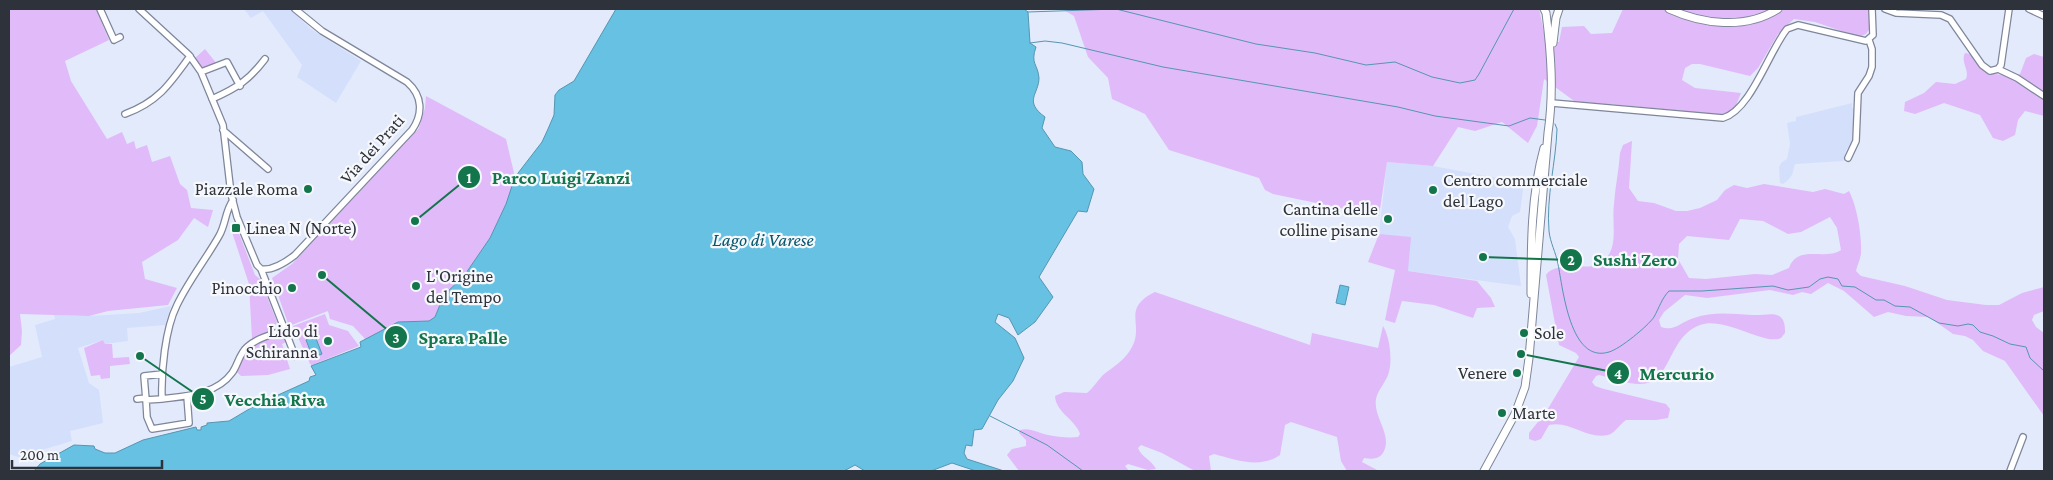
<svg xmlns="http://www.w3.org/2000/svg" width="2053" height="480" viewBox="0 0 2053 480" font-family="'Crimson Pro',serif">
  <rect width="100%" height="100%" fill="#e3eafc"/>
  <!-- built -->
  <path fill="#d4dffc" d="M244,9h46l21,20 50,32 -25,42 -39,-26 5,-12 -39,-54 -12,7z
    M1852,103v5h3l-1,27 -2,9 -6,6 -3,11 -48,3 -3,11 -4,5 -5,4 -3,-1 -1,-16 3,-5 5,-3 3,-15 -3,-21 9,-2v-4z
    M1387,162l46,4 91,17 -4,29 -8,4 -4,11 7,12 6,47 -113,-15 -29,-37z
    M171,306l-6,19 -38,3 1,13 -23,3 -2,-4 -25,8 11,35 10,7 4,33 -33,8 2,10 -54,16 -9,-3v-87l33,-10 -7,-32 20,-6 -1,-4 35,1 50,-3z"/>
  <!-- green -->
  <path fill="#e1bafa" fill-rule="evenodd" d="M9,9h87l13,31 -44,21 6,20 36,58 15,-7 5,12 7,-3 2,8 11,-4 5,17 18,-6 10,28 7,6 4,18 22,2 -5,17 -14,-9 -16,22 -36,22 3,17 32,9 -9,17 -60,6 -19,5 -69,-2 2,17 -1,14 -12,11z
    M1062,9h477l7,33h13l3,-15 22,-1 7,8 21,-1 11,-24h244l2,2 1,17 -4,6 -7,3 -44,-15 -21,-3 -16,15 -20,34 -8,8 -50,-12h-8l-7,4 -3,12 13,8 46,5 -6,15 -9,7 -116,-11 -33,-1 -33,-24 -7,47 -9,17 -26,-21 -27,9 -17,-4 -25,39 -46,-4 -8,54 -106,-22 -8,-4 -6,-12 -90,-28 -24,-36 -33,-15 -4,-21 -20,-21 -14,-41z
    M205,49l12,15 -14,6 -8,-12z
    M1965,53c10,1 12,13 20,18 6,4 28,5 35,3l6,-16 8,-4 10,3v59l-19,-5 -7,9 -3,15 -12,6 -10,-3 -13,-23 -36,-12 -29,11 -11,-3 1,-9 19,-9 12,-11 19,2 11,-5c4,-9 -6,-17 -1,-26z
    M426,96l80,43 9,38 -9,27 -16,34 -26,38 -20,19 -9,22 -6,4 -14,1 -49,18 -13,-14 -23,-7 -2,-8 -39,15 -17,-48 20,-14 127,-136 6,-20z
    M1632,141l-3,47 9,13 16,2 22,8h11l13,-3 17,-8 8,-10 9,-5 13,3 17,-4 49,8 12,-3 19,5 5,-3c8,15 13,45 12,61 0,7 -4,13 -5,19l5,5 44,10 42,14 39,5h13l23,-12 22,-6v24l-10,4 -2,5 4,7 8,6v83l-39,-55 -22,-10 -10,-11 -8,-4 -12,-2 -24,-17 -23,-1 -18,-4 -14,5 -30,-26 -16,-8 -17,11 -9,-2 -9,3 -23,-5 -63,8 -22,-3 -21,17 -5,8 2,7c14,5 21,-6 33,-9 20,-7 37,-4 58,-3 17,1 34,-8 33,18l-4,5c-17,8 -56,-22 -81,-13 -33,12 -28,59 -60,59 -14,0 -28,-6 -41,-9l-3,1 -4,6 3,4 9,3 62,15 4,5 -2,9 -12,2h-30c-6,4 -11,13 -18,15 -21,5 -38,-15 -59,-10l-8,14 -6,2 -6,-2v-6l17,-21 33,-55 -3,-4 -17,-8 -13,-70c7,-12 35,-7 48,-9 28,-10 17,-40 20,-62 1,-17 5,-34 6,-51l3,-8zM1830,217l7,11 4,22c-16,11 -43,-6 -52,18l-17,7 -17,-1 -49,5 -17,-1 -11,-19 1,-15 8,-8 42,4 11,-21 23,2 25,13 13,-2z
    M235,229l3,2 17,44 5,4 17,43 -4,8 -21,9 -3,-55 -17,-52z
    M1379,234l32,3 -3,34 69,10 14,17 4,9 -18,1 -4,10 -39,-13 -32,-4 -7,22 -10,-3 10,-50 -27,-8z
    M1155,292l155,53 2,-12 66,15 5,-22c7,11 10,36 5,49 -3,8 -10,15 -12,24 -3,18 16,35 8,52 -4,9 -12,8 -20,7l-2,4 17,9h-32l-6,-10 -4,-24 -46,-15 -6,3 -5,30c-20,14 -44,5 -66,-1l-5,2 2,15h-16l-33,-18 -21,-8 -3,3c3,9 14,12 18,21l-8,1 -20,-6 -3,2 4,5h-110l-12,-16 5,-6 14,-3v-6l-7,-7 1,-3c10,-3 18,3 28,5 10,2 20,3 30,2l2,-3c-5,-15 -24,-21 -25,-38l9,-4 23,1c6,-5 10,-12 16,-18 11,-9 23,-15 30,-30 10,-22 -11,-37 22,-53z
    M325,314l4,11 19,6 11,15 -47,19 -2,-1 -17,-38z
    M284,333l4,8 -6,3 8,25 -22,6 -27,1 -5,-5c11,-29 21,-29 48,-38z
    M103,340l2,4h7l1,14 16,-1 1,7 -20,2v12l-9,1 -1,-4 -9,1 -7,-28z"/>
  <!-- water -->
  <path fill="#66c1e3" stroke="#5596b0" d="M616,9h408l4,3 2,31 6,4c-6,17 2,17 3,31 0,16 -16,23 6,39l-3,11 13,19 16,4 11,11 1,12 11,15 -7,23 -9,-1 -39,66 14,20 -18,25 -17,13 -9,-17 -11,-4 -3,8 20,16 9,20 -11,23 -15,19 -16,29 -8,1 -2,16 -6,-1 -2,8 3,6 37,12h-28l-24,-8 -21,8h-66l-10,-6 -11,6h-810l6,-7 34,-19 20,1 1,3 10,4h10l28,-13 53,-13 1,3h4v-3l6,-2v-2l22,-2 27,-16 53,-24 1,-4 6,-2 -5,-9 50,-19 -1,-5 38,-20 31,-1 6,-4 9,-22 20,-19 26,-38 16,-34 9,-27 27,-35 6,-13 6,-14 1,-20 4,-5 15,-9z
    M1340,285l9,2 -4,18 -9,-2z
    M315,336l7,18 -9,4 -7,-18z"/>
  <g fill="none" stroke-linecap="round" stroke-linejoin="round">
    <!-- stream -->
    <path stroke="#5596b0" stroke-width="1" d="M1028,12l88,-3 140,35 59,9 51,12 29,-3 37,15 28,6 15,-3 4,-6 35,-65
      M1030,43l15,-2 17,2 101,24 235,40 37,9 74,10 21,-8 15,2
      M1555,124l2,5c-1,33 -11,68 -8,102 1,11 7,22 9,33 5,25 12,100 51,88 11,-3 39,-26 45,-35 5,-9 8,-19 15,-26h33l71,-5 15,4 21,-3 11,-8 8,-2 10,2 4,7 13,1 21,13h8l11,6 15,1 29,16 19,3 10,-2 5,1 7,7 13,4 17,8 16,3 4,11 14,13
      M990,416l57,29 36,26"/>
    <!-- minor casing -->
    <g stroke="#7e8699" stroke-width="8">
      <path id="minor" d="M100,9l14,31 6,-3
        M139,9l50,46 12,17 22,53 8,69 6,23 20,48 4,4 34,87
        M1885,9l11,4 45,2 9,4 32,46 8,6 8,-2 3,-4 8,-56
        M2029,9l15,7
        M1998,69l19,9 27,18
        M201,72l26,-10 13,24
        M212,99c25,-11 37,-19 53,-40
        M1552,103l171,15c28,-8 46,-67 64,-89l11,-4 68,16 7,-6 -1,-26
        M125,114c33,-12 45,-30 65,-58
        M223,130l45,39
        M1848,158l8,-17 2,-48 11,-17 3,-9v-18l-3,-9
        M261,269c12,2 25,-7 34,-14l117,-125c11,-16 11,-34 -5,-48l-85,-51 -27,-22
        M162,374l-18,2 2,24 16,-1c-1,-27 3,-70 15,-94 12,-25 29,-46 42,-69 7,-12 6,-25 14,-36
        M137,399l9,-1
        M162,399c24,-3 54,-4 70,-26 6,-8 7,-19 15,-26 10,-9 26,-13 39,-17
        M146,400l1,17 5,12 37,-6 -2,-27
        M2010,471l13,-34"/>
    </g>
    <!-- major casing -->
    <g stroke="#7e8699" stroke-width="9">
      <path id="major" d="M1669,9c33,15 76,21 109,0
        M1553,43l3,-25 3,-9
        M1531,294c0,-49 0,-99 13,-146
        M1484,471l31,-57 10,-27 4,-29 19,-225c6,-41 3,-80 -2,-120l-2,-4"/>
    </g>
    <!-- minor -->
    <use href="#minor" stroke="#fff" stroke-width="5.5"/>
    <!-- major -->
    <use href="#major" stroke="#fff" stroke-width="7"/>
  </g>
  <!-- markers -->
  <g fill="#13754c" stroke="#f6f8fc" stroke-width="2">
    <circle cx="308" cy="189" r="5"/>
    <circle cx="1433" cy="190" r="5"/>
    <circle cx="1388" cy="219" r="5"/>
    <rect x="231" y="223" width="10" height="10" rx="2.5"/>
    <circle cx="416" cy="286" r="5"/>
    <circle cx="292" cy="288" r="5"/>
    <circle cx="1524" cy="333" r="5"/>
    <circle cx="328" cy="341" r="5"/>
    <circle cx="1517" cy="373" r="5"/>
    <circle cx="1502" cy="413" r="5"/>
  </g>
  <g text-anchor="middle" stroke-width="4.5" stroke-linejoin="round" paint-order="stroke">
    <!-- street labels -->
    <g font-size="18" fill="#2e323a" stroke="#f6f8fc">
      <text transform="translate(372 149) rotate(-48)" y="6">Via dei Prati</text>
    </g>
    <!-- poi labels -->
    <g font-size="18" fill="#2e323a" stroke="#f6f8fc" text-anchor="start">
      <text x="1443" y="186">Centro commerciale<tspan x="1443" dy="21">del Lago</tspan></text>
      <text x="298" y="195" text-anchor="end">Piazzale Roma</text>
      <text x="1378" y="215" text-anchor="end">Cantina delle<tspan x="1378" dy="21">colline pisane</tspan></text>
      <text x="246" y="234">Linea N (Norte)</text>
      <text x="426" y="282">L'Origine<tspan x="426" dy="21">del Tempo</tspan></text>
      <text x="282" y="294" text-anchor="end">Pinocchio</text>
      <text x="318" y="337" text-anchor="end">Lido di<tspan x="318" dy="21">Schiranna</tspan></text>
      <text x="1534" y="339">Sole</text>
      <text x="1507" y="379" text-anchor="end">Venere</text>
      <text x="1512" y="419">Marte</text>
    </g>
    <!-- water labels -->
    <g font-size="19" font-style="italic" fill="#06566d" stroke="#f6f8fc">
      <text x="763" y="246">Lago di Varese</text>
    </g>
  </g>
  <!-- callouts -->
  <path fill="none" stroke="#13754c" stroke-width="2" d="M415 221L469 177M1483 257L1571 260M322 275L396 337M1521 354L1618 373M140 356L203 399"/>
  <g fill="#13754c" stroke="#f6f8fc" stroke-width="2">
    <circle cx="415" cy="221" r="5"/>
    <circle cx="1483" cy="257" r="5"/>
    <circle cx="322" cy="275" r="5"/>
    <circle cx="1521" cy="354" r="5"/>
    <circle cx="140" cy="356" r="5"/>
    <circle cx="469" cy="177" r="12"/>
    <circle cx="1571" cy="260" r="12"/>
    <circle cx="396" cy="337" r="12"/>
    <circle cx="1618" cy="373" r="12"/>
    <circle cx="203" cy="399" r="12"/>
  </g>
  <g font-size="15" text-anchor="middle" font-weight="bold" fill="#fff">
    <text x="469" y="183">1</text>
    <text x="1571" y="265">2</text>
    <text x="396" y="343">3</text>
    <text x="1618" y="379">4</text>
    <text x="203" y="404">5</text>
  </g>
  <g font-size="19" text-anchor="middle" font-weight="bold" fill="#13754c" stroke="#f6f8fc" stroke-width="4.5" stroke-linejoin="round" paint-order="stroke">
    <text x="561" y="184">Parco Luigi Zanzi</text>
    <text x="1635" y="266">Sushi Zero</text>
    <text x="463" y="344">Spara Palle</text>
    <text x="1677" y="380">Mercurio</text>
    <text x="275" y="406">Vecchia Riva</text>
  </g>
  <!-- border -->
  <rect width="2053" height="480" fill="none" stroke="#2e323a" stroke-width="20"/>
  <!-- scale -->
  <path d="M12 460v8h150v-8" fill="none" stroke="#2e323a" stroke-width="2.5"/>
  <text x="20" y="460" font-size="15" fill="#2e323a" stroke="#f6f8fc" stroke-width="4" paint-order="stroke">200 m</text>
</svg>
